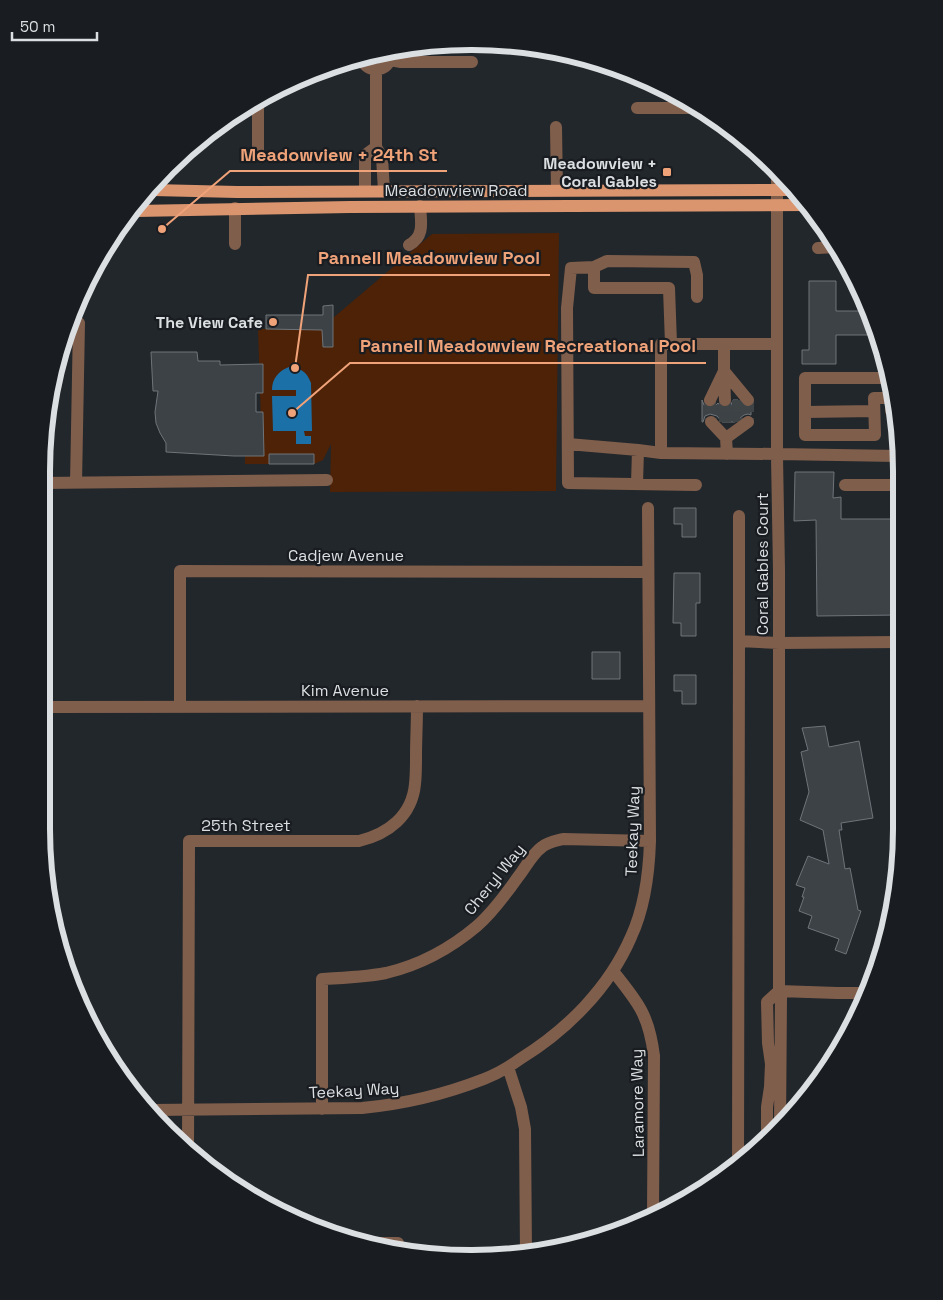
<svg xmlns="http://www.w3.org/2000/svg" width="943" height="1300" viewBox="0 0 943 1300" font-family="'Space Grotesk',sans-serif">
  <rect width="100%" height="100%" fill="#22272b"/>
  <!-- green -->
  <path fill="#4e2206" d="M559,233l-3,258 -226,1 1,-48 -8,16 -9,4h-69v-9l17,-1 -4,-125h8v-14h57v-9l10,-1v13l99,-84z"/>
  <!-- water -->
  <path fill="#1c70a8" d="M289,367c11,0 18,5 22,16l1,48h-8l1,5h6v8h-15v-13h-23l-1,-35h24v-6h-24c0,-11 6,-19 17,-23z"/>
  <!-- building -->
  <path fill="#3d4247" stroke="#6e7479" d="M809,281h27v30h30l8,24h-38v29h-34v-14h7z
    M333,305v42h-10l-1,-17 -56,-1v-14h57v-9z
    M151,352h46l1,9h22v4l43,-1v29h-7v19h7l1,44h-30l-68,-4v-9l-6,-10 -4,-10 -1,-11 3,-21h-5z
    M702,400l2,5 6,3 5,-2 3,-3 3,4 5,1 4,-1 3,-7h5l7,7h6v8l-3,-1 -4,1 -9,7h-13l-5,-6 -7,-2 -5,2 -2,6h-1z
    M269,454h45v10h-45z
    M795,472h39l-1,26 8,-1v22h58v96l-82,1 -1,-96 -22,1z
    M674,508h22v29h-14v-13h-8z
    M674,573h26v30h-4v33h-15v-13h-8z
    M592,652h28v27h-28z
    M674,675h22v29h-14v-13h-8z
    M825,726l4,21 30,-6 14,77 -32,5 1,7h-3l6,39 5,-1 8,42 3,1 -15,43 -11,-4 4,-11 -31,-11 4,-12 -13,-5 5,-14h-2l3,-9 -9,-3 12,-29 21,8 -6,-34 -23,-10 9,-28 -8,-40 7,-2 -6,-22z"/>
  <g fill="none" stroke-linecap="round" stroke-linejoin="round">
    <!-- minor-tunnel -->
    <path stroke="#3e4346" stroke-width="12" stroke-dasharray="12 6" stroke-linecap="butt" d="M710,400l1,22
      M725,400v22
      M738,400l1,22
      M748,400v22"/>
    <!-- minor -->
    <path stroke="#805e4c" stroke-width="12" d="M361,58c7,19 32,13 30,-7
      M390,60l11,2h71
      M345,61l8,-2
      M376,70v77l6,10 2,34
      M637,108h61
      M556,127l1,63
      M258,150v-52
      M777,171v286l2,113v421l2,6 -1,129
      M365,191v-36l11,-8
      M235,208v36
      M409,245c16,-9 12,-23 11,-39
      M818,248l17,-1
      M594,267l13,-6 87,1 3,13v22
      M74,324l5,-1 -3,160
      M671,344l-2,-56h-75v-21l-23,1 -4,40 1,175 128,2
      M724,371l24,29
      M724,374l1,26
      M887,378h-82v57h70l-1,-37h17v13h6
      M710,400l14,-29v-27
      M805,412l69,-1
      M711,422l15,16 1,16
      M726,438l22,-16
      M568,444l70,6 -1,34
      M638,450l23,3 116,1 121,2
      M661,453v-109h116
      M41,483l286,-3
      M845,485h53
      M739,516v125
      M180,706v-135l468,1
      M41,707l608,-1
      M613,971c25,31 36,44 41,85l-1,159
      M508,1067l13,40 4,22 1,126
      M322,1109v-130c21,-1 43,-2 64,-6 34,-8 65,-25 91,-47 16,-14 29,-32 41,-49 8,-10 14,-23 24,-30 6,-5 13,-6 21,-8l87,2
      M151,1110l211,-2c43,-4 81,-13 122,-29 13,-5 25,-12 36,-20 47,-29 89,-71 111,-122 14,-30 18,-63 19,-96l-2,-333
      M767,1139v-32l3,-20 1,-23 -3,-21 -1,-41 12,-11 58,2h30
      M188,1152l1,-311h170c29,-7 53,-25 56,-57 1,-9 1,-18 1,-27 0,-17 1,-34 1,-51
      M738,1163l1,-522 40,2 120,-1
      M376,1243h22v7"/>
    <!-- major -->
    <path stroke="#da946e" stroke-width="12" d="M153,190l84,2 559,-2
      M136,211l214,-4 457,-2"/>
  </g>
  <!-- markers -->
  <g fill="#f0a279" stroke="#191d21" stroke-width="2">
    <rect x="662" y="167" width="10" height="10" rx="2.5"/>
    <circle cx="273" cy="322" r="5"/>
  </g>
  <g text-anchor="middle" stroke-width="4.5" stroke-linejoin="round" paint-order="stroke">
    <!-- poi labels -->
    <g font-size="16" font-weight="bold" fill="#dcdfe1" stroke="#191d21" text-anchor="end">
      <text x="657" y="169">Meadowview +<tspan x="657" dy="18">Coral Gables</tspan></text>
      <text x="263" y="328">The View Cafe</text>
    </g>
    <!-- street labels -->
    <g font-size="16" fill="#dcdfe1" stroke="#191d21">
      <text x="456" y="196">Meadowview Road</text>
      <text x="346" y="561">Cadjew Avenue</text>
      <text transform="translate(762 564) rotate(-90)" y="6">Coral Gables Court</text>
      <text x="345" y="696">Kim Avenue</text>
      <text x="246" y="831">25th Street</text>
      <text transform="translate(632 831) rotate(-88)" y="6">Teekay Way</text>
      <text transform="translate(494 879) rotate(-51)" y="6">Cheryl Way</text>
      <text transform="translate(354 1090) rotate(-3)" y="6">Teekay Way</text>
      <text transform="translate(637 1103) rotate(-91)" y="6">Laramore Way</text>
    </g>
  </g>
  <!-- crop -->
  <path d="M0 0H943V1300H0ZM471 50H472A421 421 0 0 1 893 471V829A421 421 0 0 1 472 1250H471A421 421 0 0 1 50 829V471A421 421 0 0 1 471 50Z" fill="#191d21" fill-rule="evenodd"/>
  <path fill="none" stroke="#dcdfe1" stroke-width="6" d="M471 50H472A421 421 0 0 1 893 471V829A421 421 0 0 1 472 1250H471A421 421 0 0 1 50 829V471A421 421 0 0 1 471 50Z"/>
  <!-- callouts -->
  <path fill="none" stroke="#f0a279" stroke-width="2" d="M162 229L230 171H447M295 368L308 275H550M292 413L350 363H706"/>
  <g fill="#f0a279" stroke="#191d21" stroke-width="2">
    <circle cx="162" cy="229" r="5"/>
    <circle cx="295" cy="368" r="5"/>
    <circle cx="292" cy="413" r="5"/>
  </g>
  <g font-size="18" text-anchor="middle" font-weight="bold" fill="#f0a279" stroke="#191d21" stroke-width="4.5" stroke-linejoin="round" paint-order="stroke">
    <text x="339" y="161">Meadowview + 24th St</text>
    <text x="429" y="264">Pannell Meadowview Pool</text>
    <text x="528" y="352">Pannell Meadowview Recreational Pool</text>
  </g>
  <!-- scale -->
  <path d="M12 32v8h85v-8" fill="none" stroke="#dcdfe1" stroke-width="2.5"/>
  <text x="20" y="32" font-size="15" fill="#dcdfe1" stroke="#191d21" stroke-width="4" paint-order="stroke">50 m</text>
</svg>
